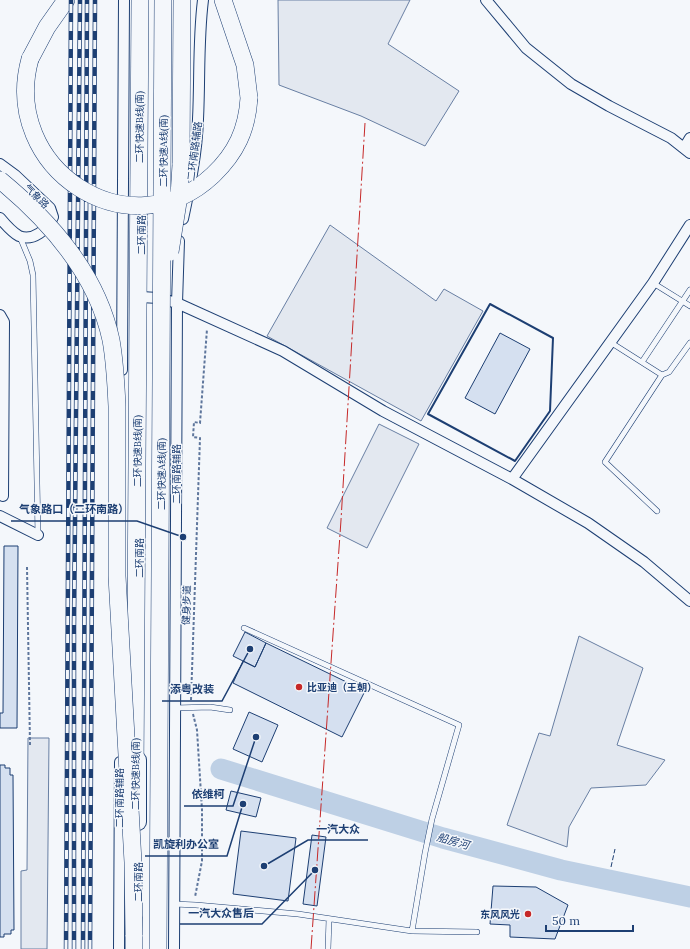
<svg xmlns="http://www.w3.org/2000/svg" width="690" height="949" viewBox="0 0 690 949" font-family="Lora,'Noto Sans SC',serif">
  <rect width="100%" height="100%" fill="#f4f7fb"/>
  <!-- parking -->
  <path fill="#e3e8f0" stroke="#687fa3" d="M278,0h132l-22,44 71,47 -34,55 -64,-30 -82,-31z
    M330,225l106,76 8,-12 39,22 -62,110 -154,-85z
    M379,424l40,20 -52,104 -40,-20z
    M579,636l64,32 -26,77 48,15 -19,25 -55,3 -22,39 -2,20 -60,-22 32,-92 11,3z
    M28,738h21l-2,211h-26v-78l6,-1z"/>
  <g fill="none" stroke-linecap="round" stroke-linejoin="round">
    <!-- river -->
    <path stroke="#bed0e5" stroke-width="21" d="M221,769l222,69 118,32 129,27"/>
  </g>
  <!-- building -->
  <path fill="#d5e0f0" stroke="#1d3f73" d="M500,333l30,16 -35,65 -30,-16z
    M4,546h14l-1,182h-17v-15h3z
    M245,632l21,11 -11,24 -22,-11z
    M266,643l99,48 -23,46 -109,-54 10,-22 12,6z
    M249,712l29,13 -16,37 -29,-13z
    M0,765h5v3h5v7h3l1,155h-3v4h-7v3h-4z
    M231,791l30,7 -5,19 -30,-7z
    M241,831l55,7 -8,63 -55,-7z
    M312,835l14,2 -9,69 -14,-2z
    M493,886l43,1 32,18 -13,34 -45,-2v-12l-20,-1z"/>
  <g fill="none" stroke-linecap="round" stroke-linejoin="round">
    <!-- service casing -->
    <g stroke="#1d3f73" stroke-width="6">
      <path id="service" d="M20,237l10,24 3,14 5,260
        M653,283l37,23
        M610,342l52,33
        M642,362l48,-72
        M657,511l-52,-49 57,-87 7,-3 21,-29
        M244,628l215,97 -27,94 -7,34 -13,78
        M175,708l35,-1 20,3
        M174,904l22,1 102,9 114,17 65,1
        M328,949l1,-30"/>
    </g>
    <!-- minor casing -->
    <g stroke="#1d3f73" stroke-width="12">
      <path id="minor" d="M486,0l40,48 45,36 38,22 62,32 19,15
        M684,148l6,-10
        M0,164l15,11 35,33 3,9c-5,12 -20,25 -34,19 -7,-4 -14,-12 -19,-18
        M183,219c7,-33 14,-66 15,-100 2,-39 0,-79 5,-119
        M141,297l17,1 19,5 106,48 100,60 129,68 76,44 56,39 46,39
        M0,315l4,7 -1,174
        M122,370l2,-370
        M512,479l141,-196 37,-58
        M0,516l38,19
        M119,949l1,-187
        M174,949l3,-646 2,-62"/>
    </g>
    <!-- primary casing -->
    <g stroke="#1d3f73" stroke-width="18">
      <path id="primary" d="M138,822v-62"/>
    </g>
    <!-- trunk casing -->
    <g stroke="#1d3f73" stroke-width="18">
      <path id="trunk" d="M223,0l22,65 4,33
        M30,59l17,-32 19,-27
        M181,165l1,-165
        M135,774l5,-774
        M134,949v-29"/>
    </g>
    <!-- path -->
    <path stroke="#5e769c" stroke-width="2" stroke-dasharray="3 2" stroke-linecap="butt" d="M27,567l3,178
      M191,700l9,-262 -7,-1 1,-15 6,1 7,-94
      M193,714l4,16 5,80v51l-7,36"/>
    <!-- service -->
    <use href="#service" stroke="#f4f7fb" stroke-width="5"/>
    <!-- minor -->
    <use href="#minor" stroke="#f4f7fb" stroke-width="10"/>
    <!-- primary -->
    <use href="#primary" stroke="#f4f7fb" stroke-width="16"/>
    <!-- trunk -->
    <use href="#trunk" stroke="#f4f7fb" stroke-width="17"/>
    <!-- rail casing -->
    <g stroke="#1d3f73" stroke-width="4.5">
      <path id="rail" d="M66,949l5,-949
        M74,949v-324l6,-625
        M83,949l4,-949
        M90,949l5,-949"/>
    </g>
    <!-- rail -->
    <use href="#rail" stroke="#f4f7fb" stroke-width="3" stroke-dasharray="9" stroke-linecap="butt"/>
    <!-- trunk-bridge casing -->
    <g stroke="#1d3f73" stroke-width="18" stroke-linecap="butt">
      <path id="trunk-bridge" d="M30,59c-30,109 99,195 183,116 23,-22 34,-45 36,-77
        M0,180c51,42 97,94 111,160 4,22 5,44 6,66v170l16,286 1,73
        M170,252l9,-56 2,-31
        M158,949l5,-949"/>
    </g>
    <!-- trunk-bridge -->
    <use href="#trunk-bridge" stroke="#f4f7fb" stroke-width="17"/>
    <!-- fence -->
    <path stroke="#1d3f73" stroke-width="1" stroke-dasharray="5 2" stroke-linecap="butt" d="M611,867l4,-18"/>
    <!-- wall -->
    <path stroke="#1d3f73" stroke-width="2" d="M490,304l63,34 -3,73 -35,50 -87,-47z"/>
    <!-- power -->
    <path stroke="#c62828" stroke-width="1" stroke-dasharray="14 3 2 3" stroke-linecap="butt" d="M311,949l30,-429 24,-397"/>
  </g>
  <!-- markers -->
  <g fill="#c62828" stroke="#f4f7fb" stroke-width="1.5">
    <circle cx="299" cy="687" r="4"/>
    <circle cx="528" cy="914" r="4"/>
  </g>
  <g text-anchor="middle" stroke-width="3" stroke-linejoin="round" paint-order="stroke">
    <!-- street labels -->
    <g font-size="10" fill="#1d3f73" stroke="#f4f7fb">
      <text transform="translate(139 127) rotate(-90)" y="4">二环快速B线(南)</text>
      <text transform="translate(163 151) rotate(-90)" y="4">二环快速A线(南)</text>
      <text transform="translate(194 151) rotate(-83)" y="4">二环南路辅路</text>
      <text transform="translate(37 196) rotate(44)" y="4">气象路</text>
      <text transform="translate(141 235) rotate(-90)" y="4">二环南路</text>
      <text transform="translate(137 451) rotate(-90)" y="4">二环快速B线(南)</text>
      <text transform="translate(161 474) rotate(-90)" y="4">二环快速A线(南)</text>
      <text transform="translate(176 474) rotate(-90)" y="4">二环南路辅路</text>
      <text transform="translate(139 558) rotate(-90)" y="4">二环南路</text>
      <text transform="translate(186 605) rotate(-88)" y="4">健身步道</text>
      <text transform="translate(135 774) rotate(-90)" y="4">二环快速B线(南)</text>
      <text transform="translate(119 798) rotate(-90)" y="4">二环南路辅路</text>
      <text transform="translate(138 882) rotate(-90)" y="4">二环南路</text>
    </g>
    <!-- poi labels -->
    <g font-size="10" font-weight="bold" fill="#1d3f73" stroke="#f4f7fb" text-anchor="start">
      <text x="307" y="691">比亚迪（王朝）</text>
      <text x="520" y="918" text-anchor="end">东风风光</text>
    </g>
    <!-- water labels -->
    <g font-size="11" font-style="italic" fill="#1d3f73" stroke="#f4f7fb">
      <text transform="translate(453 841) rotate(16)" y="4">船房河</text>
    </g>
  </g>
  <!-- callouts -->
  <path fill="none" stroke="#1d3f73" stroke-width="1.5" d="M183 537L137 521H11M250 649L222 701H162M256 737L233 806H184M264 866L308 840H368M243 804L227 856H145M315 870L262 924H180"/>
  <g fill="#1d3f73" stroke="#f4f7fb" stroke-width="1.5">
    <circle cx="183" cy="537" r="4"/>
    <circle cx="250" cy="649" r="4"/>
    <circle cx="256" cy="737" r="4"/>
    <circle cx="264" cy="866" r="4"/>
    <circle cx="243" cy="804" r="4"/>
    <circle cx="315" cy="870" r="4"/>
  </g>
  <g font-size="11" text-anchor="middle" font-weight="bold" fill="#1d3f73" stroke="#f4f7fb" stroke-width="3" stroke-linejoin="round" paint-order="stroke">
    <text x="74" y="513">气象路口（二环南路）</text>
    <text x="192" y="693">添粤改装</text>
    <text x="208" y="798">依维柯</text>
    <text x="338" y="833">一汽大众</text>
    <text x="186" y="848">凯旋利办公室</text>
    <text x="221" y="917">一汽大众售后</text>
  </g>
  <!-- scale -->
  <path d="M546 925v6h87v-6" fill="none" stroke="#1d3f73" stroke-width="2"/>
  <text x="552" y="925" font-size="12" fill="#1d3f73" stroke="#f4f7fb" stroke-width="3" paint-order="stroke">50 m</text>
</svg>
